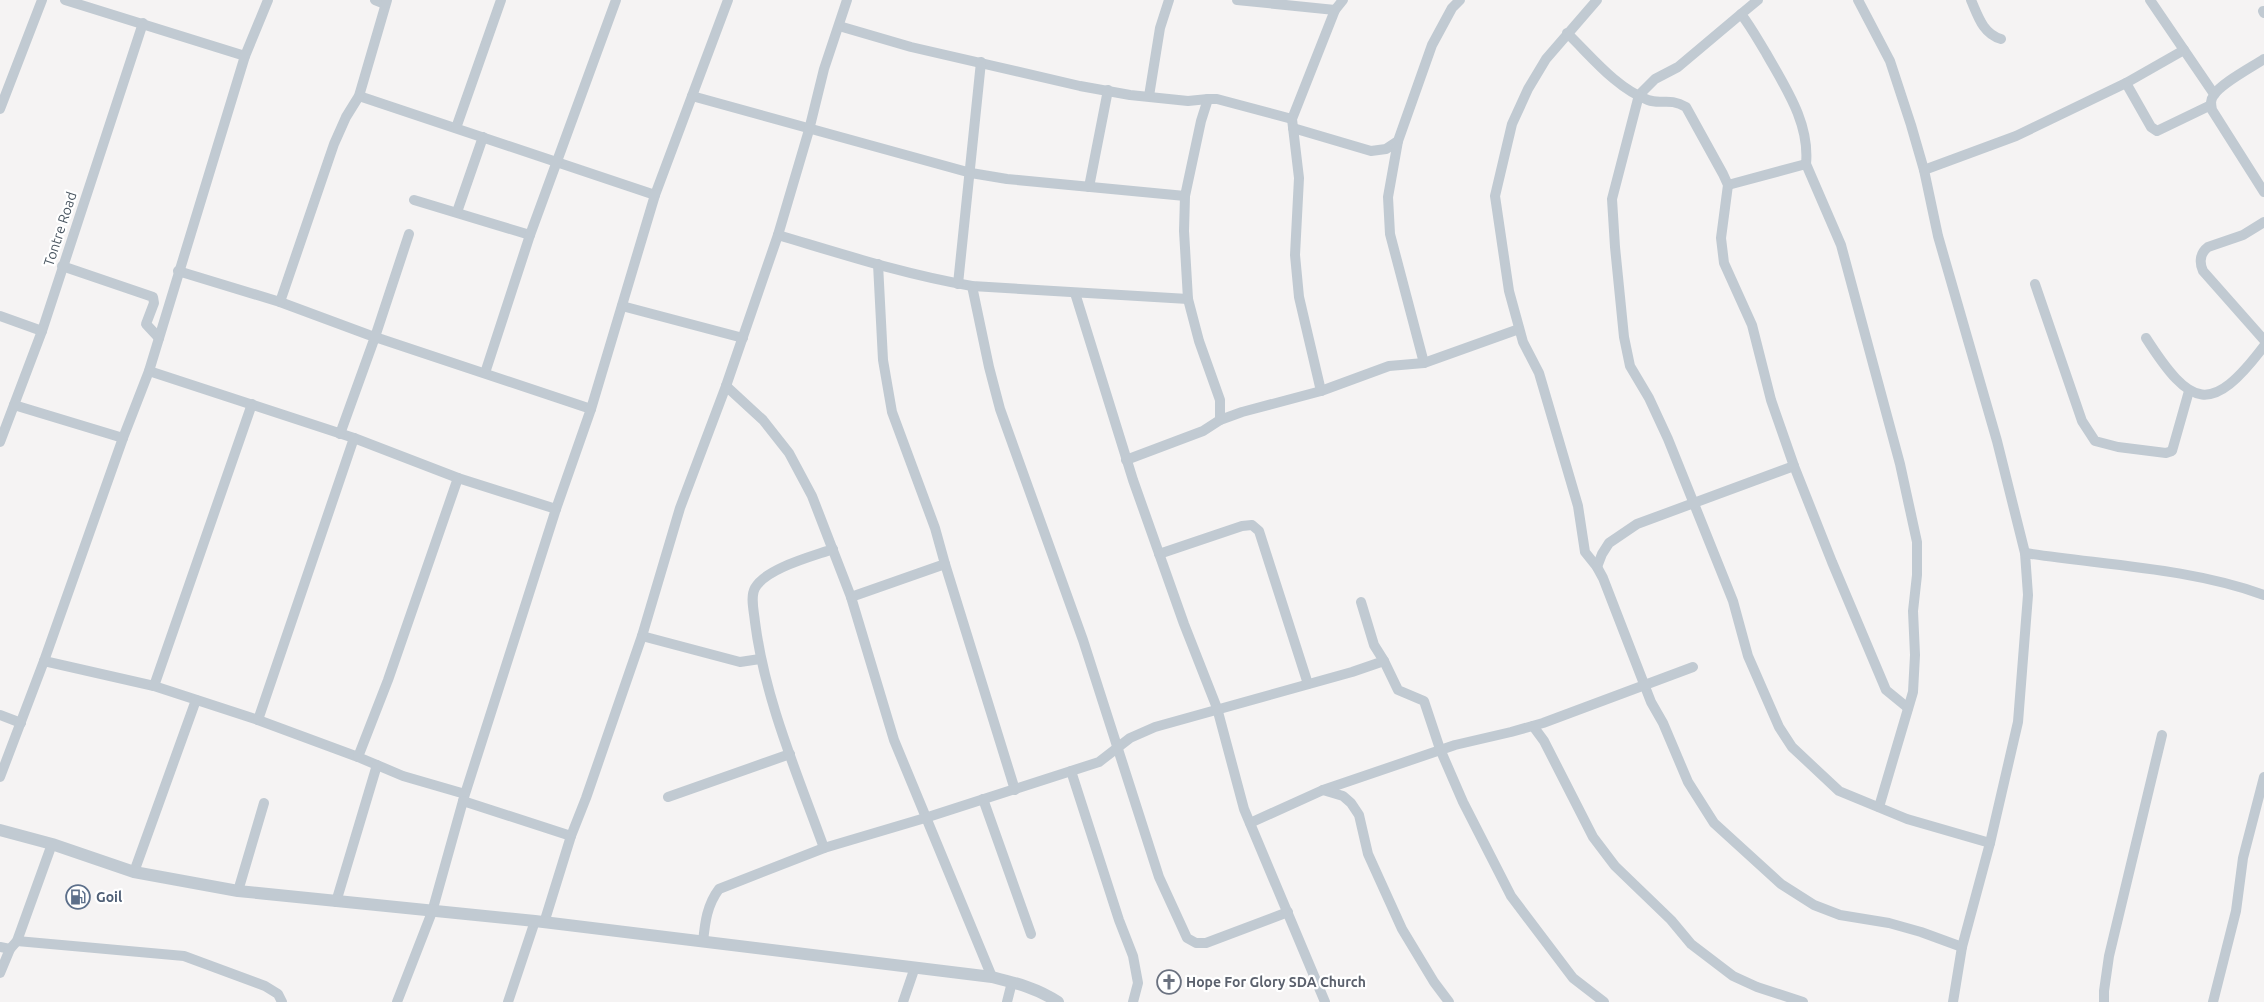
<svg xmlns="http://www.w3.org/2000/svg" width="2264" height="1002" viewBox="0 0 2264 1002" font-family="Ubuntu,sans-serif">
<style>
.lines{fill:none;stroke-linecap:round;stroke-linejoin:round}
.minor{stroke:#c1cad2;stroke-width:10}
.tertiary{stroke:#c1cad2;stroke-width:12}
.labels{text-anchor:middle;stroke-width:4.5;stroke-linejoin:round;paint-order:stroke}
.street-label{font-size:14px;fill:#4a5661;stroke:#fff}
.service-label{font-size:14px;font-weight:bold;fill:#4e5e75;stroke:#fff;text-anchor:start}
.worship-label{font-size:14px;font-weight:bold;fill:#5b616d;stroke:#fff;text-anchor:start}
</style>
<rect width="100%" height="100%" fill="#f5f3f3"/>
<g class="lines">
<g class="minor">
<polyline points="65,0 245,56"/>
<polyline points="375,0 385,4"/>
<polyline points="728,0 692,96 971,173 1007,179 1185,196"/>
<polyline points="1237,0 1335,10"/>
<polyline points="1597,0 1546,59 1528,89 1512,124 1495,196 1509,291 1523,342 1539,373 1578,506 1585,552 1597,567 1603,578 1651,702 1663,723 1688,782 1714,823 1781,884 1814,905 1840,915 1889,923 1921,932 1962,947"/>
<path d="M1758,0l-17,14c10,13 17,26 25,39 19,34 44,70 40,111"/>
<polyline points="1858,0 1890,61 1911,125 1924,170 1938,236 1997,441 2025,553 2028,595 2018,722 1990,843 1962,947 1953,1002"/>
<path d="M1971,0c7,16 12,34 30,39"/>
<polyline points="2150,0 2214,94"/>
<polyline points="2263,11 2264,13"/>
<polyline points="1741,14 1678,67 1655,79 1639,95 1612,199 1615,247 1624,337 1630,366 1649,398 1668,439 1733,601 1748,656 1779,727 1792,747 1839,791 1907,819 1990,843"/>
<polyline points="839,26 911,47 1080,86 1130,95 1188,101 1208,99"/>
<path d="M1567,33c24,23 49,55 81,67 13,5 21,-3 38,7l37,67 5,11 -7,53 3,25 28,62 19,75 23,66 38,96 54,128 22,18"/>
<path d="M2264,59c-12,8 -44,25 -50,36 -4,5 -3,9 -2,15l52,82"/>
<polyline points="2126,83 2184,50"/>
<polyline points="359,96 655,195 692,96"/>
<polyline points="1149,96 1160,28 1169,0"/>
<polyline points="0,109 42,0"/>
<polyline points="456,128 501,0"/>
<polyline points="1293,128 1371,151 1386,149 1398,141 1432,45 1452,8 1460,0"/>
<polyline points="1398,141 1388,197 1390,234 1424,363"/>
<polyline points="1924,170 2016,136 2126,83 2151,127 2157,131 2211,105"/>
<polyline points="1728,185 1806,164 1841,245 1900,464 1917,542 1917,575 1913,611 1915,655 1913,692 1879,807"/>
<polyline points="1089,187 1108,90"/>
<polyline points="414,200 530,235"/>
<polyline points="457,212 483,137"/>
<path d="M2264,222l-21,13 -35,12c-8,6 -9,15 -5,24l61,69"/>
<path d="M778,235c64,19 128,40 194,51l216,13"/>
<polyline points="62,266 153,297 154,303 146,324 159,338"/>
<polyline points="178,271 280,302 369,335 591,409 556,509"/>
<polyline points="958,284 981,62"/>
<polyline points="2035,284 2082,421 2095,441 2118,447 2166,453 2172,451 2189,391"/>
<polyline points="972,286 989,367 1000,409 1083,640 1159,877 1187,938 1196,943 1206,943 1288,912"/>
<polyline points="1075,293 1133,480 1184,624 1217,708 1244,809 1325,1002"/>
<polyline points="280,302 334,144 346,117 359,96 387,0"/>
<polyline points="622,306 743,338"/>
<polyline points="0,316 42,331"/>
<path d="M2146,338c45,70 65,78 118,8"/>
<polyline points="149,371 354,438 458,478"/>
<polyline points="485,373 530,235 616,0"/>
<polyline points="726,386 763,420 789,453 812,496 851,597 894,740 992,977"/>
<polyline points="1321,391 1299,297 1295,255 1299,178 1292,119 1335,10 1343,0"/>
<polyline points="14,405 123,438"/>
<polyline points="591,409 655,195"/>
<polyline points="1220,420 1242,412 1321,391 1389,366 1424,363 1519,329"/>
<polyline points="340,434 375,337 409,234"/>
<polyline points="0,442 42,331 143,23"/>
<polyline points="1126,460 1203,431 1220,420 1220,400 1199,341 1188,299 1184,231 1185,196 1201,121 1208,99 1217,99 1292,119"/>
<path d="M2025,553c78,12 165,15 239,42"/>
<polyline points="1159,554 1242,526 1252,525 1259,531 1308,684"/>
<polyline points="945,564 1015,790"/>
<polyline points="1597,567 1602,554 1609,543 1637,524 1794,466"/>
<polyline points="851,597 945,564 935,528 892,412 883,360 878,264"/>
<polyline points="642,636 740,662 760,659"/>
<polyline points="44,661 154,686 258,720 358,757"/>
<polyline points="1384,661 1398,690 1424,701 1440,749 1463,802 1511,896 1573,978 1604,1002"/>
<polyline points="154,686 252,404"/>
<polyline points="0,715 21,723"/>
<polyline points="258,720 354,438"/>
<polyline points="1533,726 1544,741 1593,837 1615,866 1671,920 1691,944 1733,976 1757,987 1803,1002"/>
<polyline points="1071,771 1119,920 1133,956 1138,983 1133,1002"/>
<polyline points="0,777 44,661 123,438 149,371 245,56 268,0"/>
<polyline points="1323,790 1343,796 1351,803 1359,815 1368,854 1402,929 1434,982 1449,1002"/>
<polyline points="668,797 790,754"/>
<polyline points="983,799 1031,934"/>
<polyline points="463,801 465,794 556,509 458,478 388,680 358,757 403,776 465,794"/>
<polyline points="1250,823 1323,790 1455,745 1511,732 1543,723 1693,667"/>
<path d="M824,848c-27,-75 -59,-148 -69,-226 -1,-11 -5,-25 0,-34 11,-20 59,-32 78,-39"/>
<polyline points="134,872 196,700"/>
<polyline points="238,891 264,803"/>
<polyline points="336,902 377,765"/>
<polyline points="544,923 571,836 586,798 642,636 680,508 726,386 778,235 809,130 824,69 847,0"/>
<polyline points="17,941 184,956 265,986 278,994 282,1002"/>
<path d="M703,942c2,-20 4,-37 16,-53l105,-41 101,-30 174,-56 31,-24 25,-11 197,-55 32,-11 -10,-16 -13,-43"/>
<polyline points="0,947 10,949"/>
<polyline points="0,973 10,949 17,941 52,844"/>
<polyline points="397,1002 432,912 463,801 571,836"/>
<polyline points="508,1002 535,921"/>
<polyline points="903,1002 915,967"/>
<polyline points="1007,1002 1012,982"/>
<polyline points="2104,1002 2104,991 2109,956 2162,735"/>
<polyline points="2213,1002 2236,911 2243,858 2264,777"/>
</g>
<path class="tertiary" d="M0,830l52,14 82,28 104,19 297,30 457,56c24,6 45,11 66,25"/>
</g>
<defs>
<g id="fuel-ring" transform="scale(1.25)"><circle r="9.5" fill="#fff" stroke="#5c6f8a" stroke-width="1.5"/><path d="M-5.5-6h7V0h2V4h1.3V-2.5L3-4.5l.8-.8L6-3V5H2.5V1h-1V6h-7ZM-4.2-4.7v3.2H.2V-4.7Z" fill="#5c6f8a"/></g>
<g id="church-ring" transform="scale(1.25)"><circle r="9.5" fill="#fff" stroke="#6b7280" stroke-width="1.5"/><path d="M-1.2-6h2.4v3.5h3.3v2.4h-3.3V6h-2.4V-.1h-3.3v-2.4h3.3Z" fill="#6b7280"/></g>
</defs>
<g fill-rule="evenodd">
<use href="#fuel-ring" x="78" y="897"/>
<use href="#church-ring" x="1169" y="982"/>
</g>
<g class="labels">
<g class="street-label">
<text transform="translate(60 229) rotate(-72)" y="5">Tontre Road</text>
</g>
<g class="service-label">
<text x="96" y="902">Goil</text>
</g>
<g class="worship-label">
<text x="1186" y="987">Hope For Glory SDA Church</text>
</g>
</g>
</svg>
